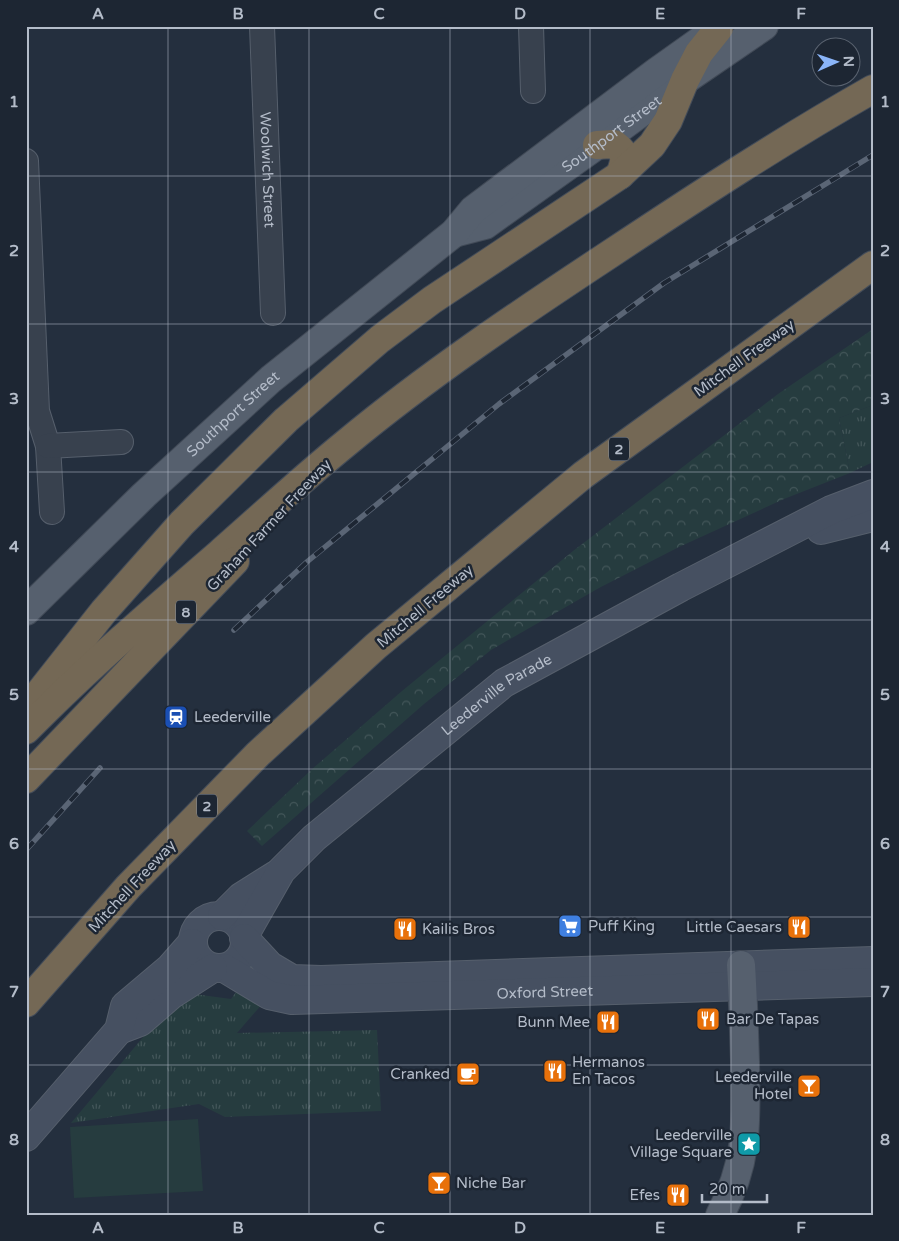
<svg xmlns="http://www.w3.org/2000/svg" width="899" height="1241" viewBox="0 0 899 1241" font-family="'Varela Round',sans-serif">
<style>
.grass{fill:url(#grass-tufts)}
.forest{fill:url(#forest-crowns)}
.pitch{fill:#263c3f}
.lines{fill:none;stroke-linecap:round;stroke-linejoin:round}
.street-casing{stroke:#565f6c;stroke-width:26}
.secondary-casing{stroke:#565f6c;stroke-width:30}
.primary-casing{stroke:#414a57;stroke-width:30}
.highway-casing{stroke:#434c59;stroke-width:30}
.street{stroke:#38414e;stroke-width:24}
.secondary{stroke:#465061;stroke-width:28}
.primary{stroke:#56606e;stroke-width:28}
.highway{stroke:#746855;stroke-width:28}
.rail-casing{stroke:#5a6575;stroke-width:5.5}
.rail{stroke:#1d2633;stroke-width:4;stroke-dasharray:11;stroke-linecap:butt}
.grid{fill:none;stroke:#b4bcc9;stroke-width:1;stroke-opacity:0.55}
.labels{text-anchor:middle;stroke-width:5;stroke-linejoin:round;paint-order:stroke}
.shield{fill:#1d2633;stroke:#878f9c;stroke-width:1}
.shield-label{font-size:14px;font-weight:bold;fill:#b4bcc9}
.street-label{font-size:15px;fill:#b4bcc9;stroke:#1d2633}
.poi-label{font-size:15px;fill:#b4bcc9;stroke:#1d2633;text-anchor:start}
.neatline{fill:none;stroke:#b4bcc9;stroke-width:2}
.grid-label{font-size:16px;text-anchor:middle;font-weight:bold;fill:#b4bcc9}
</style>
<defs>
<pattern id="grass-tufts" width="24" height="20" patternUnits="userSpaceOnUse" patternTransform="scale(1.25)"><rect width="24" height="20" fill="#263c3f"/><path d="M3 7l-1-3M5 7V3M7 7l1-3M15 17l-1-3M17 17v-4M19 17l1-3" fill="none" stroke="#435659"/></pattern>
<pattern id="forest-crowns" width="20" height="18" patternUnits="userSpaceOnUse" patternTransform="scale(1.25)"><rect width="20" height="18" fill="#263c3f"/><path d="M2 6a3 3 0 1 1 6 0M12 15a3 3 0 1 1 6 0" fill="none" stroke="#435659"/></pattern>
</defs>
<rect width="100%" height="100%" fill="#242f3e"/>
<g class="grass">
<polygon points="873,405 873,462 850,473 839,418"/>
<polygon points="239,988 263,1003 237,1033 377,1030 381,1111 225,1117 199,1104 71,1123 149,1030 194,994 231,999"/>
</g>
<polygon class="forest" points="873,329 873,405 839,418 850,473 784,499 679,547 599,588 491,650 424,704 262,846 247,831 311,770 402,691 573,551 778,394"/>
<polygon class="pitch" points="198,1119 203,1191 74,1198 70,1127"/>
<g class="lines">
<g class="street-casing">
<g id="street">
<path id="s1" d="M262,26l11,287"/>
<polyline points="531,26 533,91"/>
<polyline points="26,161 37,411 48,446 52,512"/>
<polyline points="48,446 121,442"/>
</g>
</g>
<g class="secondary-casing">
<g id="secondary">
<polyline points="821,530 873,517"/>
<circle cx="219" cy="942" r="26"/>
<polyline points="222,916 241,897 276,875"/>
<path id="s2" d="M244,936l37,-65 33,-33 190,-155 177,-96 150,-77 42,-16"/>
<polyline points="244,938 270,966 292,979 321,980 873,961"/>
<path id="s3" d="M224,968l45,27 23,5 581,-18"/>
<polyline points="119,1030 140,1022 171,995 213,968"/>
<polyline points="26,1137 119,1030 125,1006 170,968 192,943"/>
</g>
</g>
<g class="primary-casing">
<g id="primary">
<path id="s4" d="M454,233l31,-8 112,-80 88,-65 79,-54"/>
<path id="s5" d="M26,611l118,-116 127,-116 183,-146 19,-23 182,-137 59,-42"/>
<path d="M720,1215c29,-54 26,-95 25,-153 -1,-33 -2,-65 -4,-97"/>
</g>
</g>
<g class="highway-casing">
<g id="highway">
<path d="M597,145l17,-1c14,10 11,16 6,31"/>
<polyline points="29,706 104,611 182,523 286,420 380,339 432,300 620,175 652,145 668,121 685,80 699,53 719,28"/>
<path d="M26,730c62,-63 128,-120 194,-177 41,-36 82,-74 125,-109 83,-69 174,-130 265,-190 86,-57 173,-114 263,-165"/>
<polyline points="26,779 235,561"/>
<polyline points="26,1003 128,887 258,754 376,646 583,475 873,265"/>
</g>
</g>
<use href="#street" class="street"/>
<use href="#secondary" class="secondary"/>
<use href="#primary" class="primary"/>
<use href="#highway" class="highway"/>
<g class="rail-casing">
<g id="rail">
<polyline points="234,630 308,561 499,404 664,283 873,155"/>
<polyline points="26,850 100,768"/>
</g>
</g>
<use href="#rail" class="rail"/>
</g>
<path class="grid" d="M168,26v1189M309,26v1189M450,26v1189M590,26v1189M731,26v1189M26,176h847M26,324h847M26,472h847M26,620h847M26,769h847M26,917h847M26,1065h847"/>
<defs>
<g id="station-square" transform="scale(1.25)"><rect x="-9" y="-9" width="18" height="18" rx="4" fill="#1a4fb4" stroke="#1d2633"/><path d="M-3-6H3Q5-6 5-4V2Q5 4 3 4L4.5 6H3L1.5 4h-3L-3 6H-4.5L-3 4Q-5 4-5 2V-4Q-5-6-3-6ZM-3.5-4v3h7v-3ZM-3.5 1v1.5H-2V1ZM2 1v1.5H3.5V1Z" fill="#fff"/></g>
<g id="supermarket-square" transform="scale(1.25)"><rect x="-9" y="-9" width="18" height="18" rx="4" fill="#3f7fe0" stroke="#1d2633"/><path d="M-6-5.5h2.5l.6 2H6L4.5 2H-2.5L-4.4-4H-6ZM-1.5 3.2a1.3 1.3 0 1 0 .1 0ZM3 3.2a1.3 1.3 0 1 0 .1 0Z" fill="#fff"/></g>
<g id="restaurant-square" transform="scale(1.25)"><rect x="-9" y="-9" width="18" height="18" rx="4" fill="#e8710a" stroke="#1d2633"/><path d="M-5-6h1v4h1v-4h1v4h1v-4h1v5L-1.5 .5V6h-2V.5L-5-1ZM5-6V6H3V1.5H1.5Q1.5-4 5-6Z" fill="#fff"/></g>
<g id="cafe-square" transform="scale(1.25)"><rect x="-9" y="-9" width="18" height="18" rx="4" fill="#e8710a" stroke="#1d2633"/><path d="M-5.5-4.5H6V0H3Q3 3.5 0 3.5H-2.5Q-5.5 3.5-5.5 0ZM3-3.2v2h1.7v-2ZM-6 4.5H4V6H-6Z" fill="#fff"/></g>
<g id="bar-square" transform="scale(1.25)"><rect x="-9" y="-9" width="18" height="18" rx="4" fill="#e8710a" stroke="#1d2633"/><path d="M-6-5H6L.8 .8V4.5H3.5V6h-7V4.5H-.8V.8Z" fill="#fff"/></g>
<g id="sight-square" transform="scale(1.25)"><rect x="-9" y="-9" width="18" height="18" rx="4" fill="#0f9aa8" stroke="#1d2633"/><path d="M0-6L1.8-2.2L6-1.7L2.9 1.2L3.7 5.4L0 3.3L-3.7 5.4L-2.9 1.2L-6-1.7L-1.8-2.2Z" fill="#fff"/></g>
</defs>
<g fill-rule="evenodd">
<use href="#station-square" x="176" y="717"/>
<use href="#supermarket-square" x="570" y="926"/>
<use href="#restaurant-square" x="799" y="927"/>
<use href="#restaurant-square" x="405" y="929"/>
<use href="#restaurant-square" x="708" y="1019"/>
<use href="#restaurant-square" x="608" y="1022"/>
<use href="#restaurant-square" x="555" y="1071"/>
<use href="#cafe-square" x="468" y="1074"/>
<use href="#bar-square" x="809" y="1086"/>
<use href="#sight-square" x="749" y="1144"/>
<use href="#bar-square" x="439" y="1183"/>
<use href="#restaurant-square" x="678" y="1195"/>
</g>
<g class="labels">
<g class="shield">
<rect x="609" y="437.5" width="20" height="23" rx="4"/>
<rect x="176" y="600.5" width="20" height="23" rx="4"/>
<rect x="197" y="794.5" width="20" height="23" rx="4"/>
</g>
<g class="shield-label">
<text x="619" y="454">2</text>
<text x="186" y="617">8</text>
<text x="207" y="811">2</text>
</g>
<g class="street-label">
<text dy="5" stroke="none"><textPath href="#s4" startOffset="188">Southport Street</textPath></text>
<text dy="5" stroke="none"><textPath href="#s1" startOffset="144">Woolwich Street</textPath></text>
<text transform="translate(744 358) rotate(-36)" y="5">Mitchell Freeway</text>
<text dy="5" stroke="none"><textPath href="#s5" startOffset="286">Southport Street</textPath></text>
<text transform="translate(269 525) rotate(-47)" y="5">Graham Farmer Freeway</text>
<text transform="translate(425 606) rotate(-40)" y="5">Mitchell Freeway</text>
<text dy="5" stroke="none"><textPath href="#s2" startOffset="354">Leederville Parade</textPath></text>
<text transform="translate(132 886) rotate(-47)" y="5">Mitchell Freeway</text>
<text dy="5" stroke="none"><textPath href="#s3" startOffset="329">Oxford Street</textPath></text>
</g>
<g class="poi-label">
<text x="194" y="722">Leederville</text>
<text x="588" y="931">Puff King</text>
<text x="782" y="932" text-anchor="end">Little Caesars</text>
<text x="422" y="934">Kailis Bros</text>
<text x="726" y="1024">Bar De Tapas</text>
<text x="590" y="1027" text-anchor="end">Bunn Mee</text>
<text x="572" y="1067">Hermanos<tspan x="572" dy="17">En Tacos</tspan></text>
<text x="450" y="1079" text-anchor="end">Cranked</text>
<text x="792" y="1082" text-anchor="end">Leederville<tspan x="792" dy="17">Hotel</tspan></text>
<text x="732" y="1140" text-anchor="end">Leederville<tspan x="732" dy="17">Village Square</tspan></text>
<text x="456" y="1188">Niche Bar</text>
<text x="660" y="1200" text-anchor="end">Efes</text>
</g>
</g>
<rect width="899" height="1241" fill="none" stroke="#1d2633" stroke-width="55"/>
<g transform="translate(836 62) rotate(88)"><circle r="24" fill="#1d2633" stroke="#59626f"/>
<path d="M0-4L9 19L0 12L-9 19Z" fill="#8ab4f8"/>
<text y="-8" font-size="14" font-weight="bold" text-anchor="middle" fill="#b4bcc9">N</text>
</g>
<path d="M702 1194v8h65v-8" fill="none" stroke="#b4bcc9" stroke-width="2.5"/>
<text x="709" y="1194" font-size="15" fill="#b4bcc9" stroke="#1d2633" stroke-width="4" paint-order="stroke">20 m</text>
<rect x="28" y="28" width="844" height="1186" class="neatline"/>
<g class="grid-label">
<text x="98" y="19">A</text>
<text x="238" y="19">B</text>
<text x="379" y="19">C</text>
<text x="520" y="19">D</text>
<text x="660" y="19">E</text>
<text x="801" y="19">F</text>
<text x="14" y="107">1</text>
<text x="885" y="107">1</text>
<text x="14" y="256">2</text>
<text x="885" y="256">2</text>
<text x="14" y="404">3</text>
<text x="885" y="404">3</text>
<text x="14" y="552">4</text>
<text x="885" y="552">4</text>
<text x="14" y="700">5</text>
<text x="885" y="700">5</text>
<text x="14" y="849">6</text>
<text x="885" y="849">6</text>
<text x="14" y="997">7</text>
<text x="885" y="997">7</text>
<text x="14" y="1145">8</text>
<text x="885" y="1145">8</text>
<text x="98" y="1233">A</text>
<text x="238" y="1233">B</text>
<text x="379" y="1233">C</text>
<text x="520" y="1233">D</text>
<text x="660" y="1233">E</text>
<text x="801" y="1233">F</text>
</g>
</svg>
